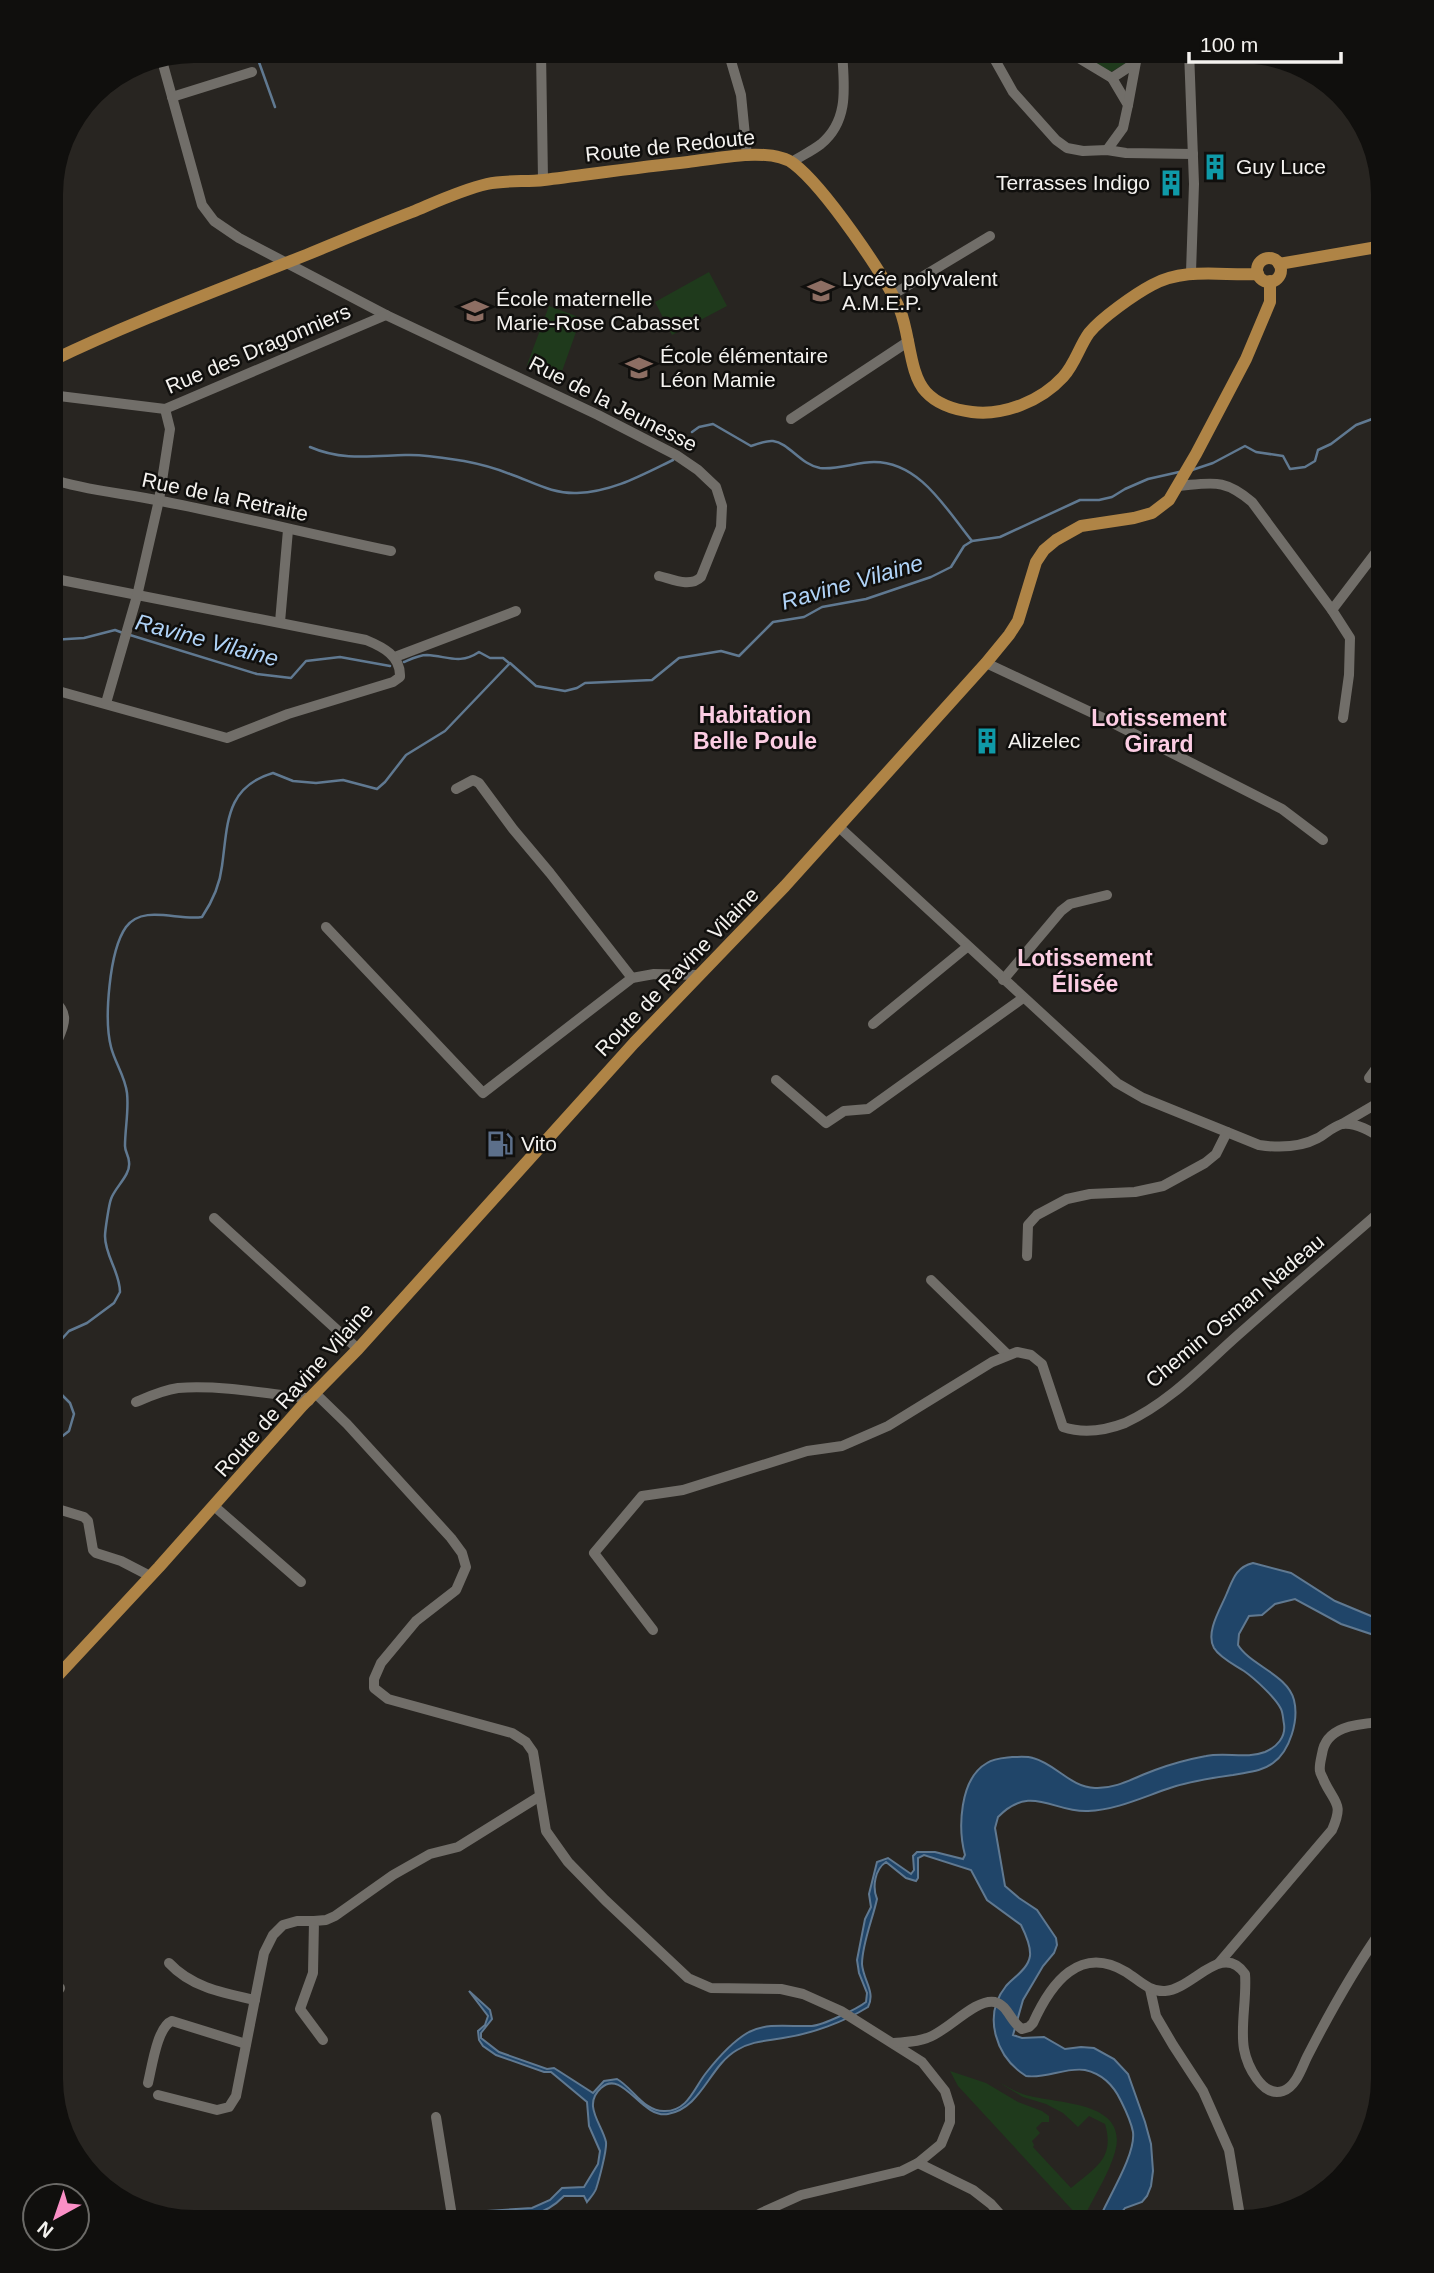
<svg xmlns="http://www.w3.org/2000/svg" width="1434" height="2273" viewBox="0 0 1434 2273" font-family="Helvetica,sans-serif">
<style>
.green{fill:#1f3a1c}
.water{fill:#204569;stroke:#607991;stroke-width:2}
.lines{fill:none;stroke-linecap:round;stroke-linejoin:round}
.stream{stroke:#607991;stroke-width:2.5}
.minor{stroke:#716e69;stroke-width:10}
.major{stroke:#af8446;stroke-width:12}
.labels{text-anchor:middle;stroke-width:5;stroke-linejoin:round;paint-order:stroke}
.street-label{font-size:21px;fill:#f4f2ef;stroke:#100f0d}
.poi-label{font-size:21px;fill:#f4f2ef;stroke:#100f0d;text-anchor:start}
.water-label{font-size:23px;font-style:italic;fill:#b0d3f7;stroke:#100f0d}
.neighbourhood-label{font-size:23px;font-weight:bold;fill:#fccde3;stroke:#100f0d}
</style>
<rect width="100%" height="100%" fill="#282521"/>
<g class="green">
<polygon points="1093,51 1130,51 1133,55 1131,60 1111,72 1091,61 1090,56"/>
<polygon points="709,272 727,306 672,335 655,302"/>
<polygon points="549,306 581,318 560,377 527,365"/>
<polygon points="1380,2031 1383,2033 1383,2080 1379,2094"/>
<path d="M950,2071l36,12 32,19 24,9 7,5v6h-7l-6,6 4,5 -8,8 2,4 -1,2 38,41c25,-21 44,-30 34,-64l-16,-8 -11,11 -15,-14 -17,-9 -23,-7 -23,-14c10,5 19,11 30,13 31,8 99,6 85,56 -6,21 -20,43 -30,63l-9,-1 -118,-128z"/>
</g>
<path class="water" d="M1253,1563l38,10 44,28 48,20v17l-42,-14 -46,-25 -20,5 -13,11 -13,1 -10,18 -1,11c12,20 50,30 56,55 5,20 -4,51 -21,63 -12,9 -26,9 -40,12 -21,3 -43,6 -63,13 -27,9 -54,22 -82,23 -34,2 -57,-28 -90,6l-3,11 10,58 14,12 18,12 19,28 1,7 -3,8 -11,13 -20,34 -10,35 9,3 22,-1 21,12 16,-2 13,1 20,11 14,15 17,48 6,22 2,27 -2,15 -4,10 -5,6 -17,6 -3,4 -1,10h-23c9,-23 38,-67 35,-90 -2,-11 -7,-21 -12,-31 -7,-15 -18,-27 -36,-31 -20,-3 -39,9 -59,6 -30,-19 -44,-60 -20,-90 8,-9 22,-17 24,-30 1,-9 -5,-23 -9,-31l-34,-25 -16,-30 -47,-15 -6,3v20l-2,3 -10,-3 -20,-16c-11,7 -14,25 -9,37 -4,19 -15,45 -15,65 1,16 14,28 6,43 -24,15 -57,27 -85,31 -17,3 -31,3 -46,12 -28,16 -35,58 -69,64 -27,5 -45,-46 -67,-26 -19,17 1,36 5,54 1,8 -7,38 -10,47 -2,5 -6,9 -9,13l-3,-6h-20c-21,22 -43,22 -72,21l2,5h-8l-2,-5 3,-6 45,-3 18,-8 12,-12 22,-1 14,-23 2,-13 -11,-25 -2,-24 -36,-30h-7l-48,-17 -13,-9 -4,-6 -1,-9 7,-6 3,-9 -19,-25 21,19 2,9 -11,14v5l18,14 48,17 7,-1 39,25 11,-12 13,-2c16,9 27,33 48,32 23,0 29,-23 41,-38 11,-14 27,-32 43,-41 20,-10 42,-5 63,-6 11,-1 45,-17 54,-24l1,-9 -8,-20 -2,-13 8,-41 6,-12 -2,-13 8,-32 11,-4 23,16 3,-4 -1,-14 4,-4h18l28,7 2,-4c-7,-26 -6,-76 22,-92 7,-5 16,-5 25,-6 7,0 15,-1 21,1 23,6 37,29 62,30 22,1 40,-11 60,-18 16,-6 35,-11 51,-14 19,-4 41,3 59,-4 12,-5 21,-15 19,-28 -1,-5 -1,-11 -3,-15 -6,-12 -27,-31 -37,-38 -9,-6 -24,-13 -30,-23 -9,-16 7,-40 13,-55 6,-14 9,-26 26,-30z"/>
<g class="lines">
<g class="stream">
<polyline points="255,51 275,107"/>
<path d="M692,432l7,-5 14,-3 38,22c7,-2 15,-6 22,-5 16,2 28,24 47,27 18,2 36,-6 54,-6 46,0 72,47 98,79"/>
<path d="M310,447c32,14 62,9 95,8 20,-1 40,3 59,6 16,3 31,7 46,13 23,8 42,20 67,19 35,-1 65,-18 96,-33"/>
<polyline points="1192,470 1213,463 1245,446 1256,452 1283,456 1290,469 1305,467 1315,461 1318,450 1331,444 1356,425 1383,415"/>
<polyline points="130,635 257,674 291,678 306,661 340,657 390,666"/>
<polyline points="51,640 84,638 115,630 123,633"/>
<path d="M404,662c7,-3 15,-7 23,-7 20,1 33,10 52,-3l11,6h13l6,5"/>
<path d="M51,1351l18,-20 18,-8 27,-20 6,-11c0,-20 -15,-36 -15,-56 0,-5 4,-32 6,-37 4,-12 20,-24 18,-37 0,-6 -4,-10 -4,-16 0,-18 4,-35 2,-53 -2,-17 -12,-30 -16,-46 -7,-27 -2,-96 15,-120 17,-23 52,-6 76,-10 10,-15 18,-33 20,-51 6,-42 3,-79 51,-93l20,8 23,2 27,-3 34,9 8,-7 21,-27 39,-24 65,-68 26,23 29,5 12,-3 8,-5 67,-3 27,-22 42,-7 18,5 34,-34 31,-5 18,-10 44,-8 65,-22 20,-10 13,-21 8,-5 28,-4 80,-37h19l13,-3 13,-8 23,-10 31,-7"/>
<polyline points="51,1445 69,1431 74,1414 70,1403 61,1394 51,1370"/>
</g>
<g class="minor">
<polyline points="541,51 543,180"/>
<polyline points="728,51 741,95 747,156"/>
<polyline points="990,51 1013,92 1056,140 1067,148 1083,151 1107,150 1126,153 1193,154"/>
<polyline points="1067,51 1112,78 1128,105 1123,128 1107,150"/>
<polyline points="1189,51 1194,184 1191,272"/>
<path d="M161,57l41,148 12,16 25,17 147,77 212,100 78,40 22,15 18,17 6,19 -1,21 -20,50c-11,11 -29,2 -42,-1"/>
<polyline points="1112,78 1135,63"/>
<polyline points="172,97 252,72"/>
<polyline points="1128,105 1138,51"/>
<path d="M792,162c9,-6 20,-11 29,-18 29,-24 23,-59 21,-93"/>
<polyline points="892,295 990,236"/>
<polyline points="51,395 165,409"/>
<polyline points="165,409 386,315"/>
<polyline points="791,419 909,341"/>
<path d="M51,479c36,12 73,14 110,22 77,15 153,34 230,50"/>
<path d="M1178,486c35,-3 46,-8 74,16l80,108 18,28 -1,37 -6,43"/>
<polyline points="1332,610 1383,543"/>
<polyline points="280,622 288,530"/>
<polyline points="395,657 516,611"/>
<polyline points="986,663 1101,717 1282,809 1323,840"/>
<path d="M51,689l176,49 61,-24 105,-32 7,-5c1,-21 -17,-30 -34,-37l-315,-62"/>
<polyline points="106,703 137,596 159,500 170,429 165,409"/>
<polyline points="456,789 473,780 479,783 513,829 550,873 632,978"/>
<path d="M839,827l278,256 26,15 116,47c20,3 40,3 59,-7 7,-4 16,-12 24,-14 14,-2 30,8 41,15"/>
<polyline points="326,927 483,1093 632,978 654,974 698,975"/>
<polyline points="1003,980 1061,911 1070,904 1107,895"/>
<path d="M51,997c18,17 15,23 6,45"/>
<polyline points="873,1024 967,947"/>
<polyline points="1369,1078 1383,1059"/>
<polyline points="776,1080 826,1123 844,1111 868,1109 1023,998"/>
<polyline points="1342,1124 1383,1100"/>
<polyline points="214,1218 358,1349"/>
<polyline points="1027,1256 1028,1225 1037,1215 1067,1199 1090,1194 1135,1192 1163,1186 1205,1163 1216,1154 1227,1132"/>
<polyline points="931,1280 1008,1355"/>
<polyline points="316,1394 347,1424 451,1538 462,1553 466,1567 456,1590 416,1621 381,1663 374,1679 374,1688 388,1699 512,1733 526,1742 533,1752 546,1831 568,1862 605,1900 688,1978 711,1988 781,1989 803,1994 841,2011 922,2062 945,2091 950,2107 950,2122 941,2144 918,2163 902,2171 801,2195 761,2213 745,2222"/>
<path d="M136,1402c14,-6 27,-12 42,-14 41,-3 86,5 127,10l4,3"/>
<polyline points="214,1506 301,1582"/>
<polyline points="61,1510 84,1517 88,1521 93,1550 96,1553 121,1561 150,1576"/>
<path d="M653,1630l-59,-77 48,-57 41,-6 124,-39 35,-5 46,-20 104,-64 25,-10 14,3 11,9 21,63c21,7 41,4 62,-4 44,-20 78,-57 113,-88 48,-43 97,-84 145,-126"/>
<path d="M169,1963c22,24 54,30 86,37"/>
<path d="M1219,1963l113,-133c12,-27 3,-26 -8,-49 -1,-4 -4,-7 -4,-10 -1,-5 1,-12 2,-17 4,-29 37,-30 61,-32"/>
<polyline points="1150,1989 1156,2016 1173,2045 1203,2091 1229,2150 1241,2222"/>
<polyline points="51,2002 60,1988"/>
<polyline points="323,2040 300,2009 313,1973 314,1921 326,1920 335,1916 393,1875 430,1854 458,1847 540,1796"/>
<path d="M894,2043c10,-1 23,-1 33,-5 20,-6 48,-40 68,-36 13,3 16,21 27,27l7,-2 4,-4c18,-40 47,-79 93,-51 13,8 23,20 39,19 28,-2 57,-50 80,-17 2,24 -5,53 -1,75 3,16 18,49 39,42 13,-4 19,-24 24,-34 23,-45 47,-88 76,-129"/>
<path d="M148,2083c4,-16 9,-56 24,-62l74,23"/>
<polyline points="158,2095 217,2110 229,2107 236,2096 264,1953 273,1935 283,1925 297,1921 314,1921"/>
<polyline points="436,2117 453,2222"/>
<polyline points="918,2163 973,2190 991,2204 1007,2222"/>
</g>
<g class="major">
<circle cx="1269" cy="270" r="12"/>
<polyline points="1279,264 1383,246"/>
<path d="M51,361c85,-41 173,-73 260,-108 34,-14 67,-28 101,-41 24,-10 49,-22 75,-28 18,-4 39,-2 57,-4 48,-6 96,-13 144,-18 28,-3 83,-16 106,2 30,23 91,111 106,146 10,24 9,64 26,82 11,12 30,18 46,20 32,4 69,-11 91,-35 12,-13 16,-30 26,-44 12,-15 46,-39 63,-48 33,-18 70,-9 106,-11"/>
<polyline points="51,1683 159,1567 302,1406 358,1349 634,1043 785,886 986,663 1009,635 1018,621 1036,562 1044,550 1056,540 1081,526 1134,518 1152,513 1169,500 1196,454 1246,359 1270,302 1270,281"/>
</g>
</g>
<defs>
<g id="building-bare" transform="scale(2.1)"><path d="M-4-6H4V6H1V3H-1V6H-4ZM-2.5-4.3h1.7v1.8h-1.7ZM.8-4.3h1.7v1.8H.8ZM-2.5-1h1.7V.8h-1.7ZM.8-1h1.7V.8H.8Z" fill="#0f9aa8" stroke="#100f0d" stroke-width="2.5" paint-order="stroke"/></g>
<g id="school-bare" transform="scale(2.1)"><path d="M0-5L7-2L0 1L-7-2ZM-4 1L0 2.5L4 1V4Q0 6-4 4Z" fill="#8d6e63" stroke="#100f0d" stroke-width="2.5" paint-order="stroke"/></g>
<g id="fuel-bare" transform="scale(2.1)"><path d="M-5.5-6h7V0h2V4h1.3V-2.5L3-4.5l.8-.8L6-3V5H2.5V1h-1V6h-7ZM-4.2-4.7v3.2H.2V-4.7Z" fill="#5c6f8a" stroke="#100f0d" stroke-width="2.5" paint-order="stroke"/></g>
</defs>
<g fill-rule="evenodd">
<use href="#building-bare" x="1215" y="167"/>
<use href="#building-bare" x="1171" y="183"/>
<use href="#school-bare" x="821" y="291"/>
<use href="#school-bare" x="475" y="311"/>
<use href="#school-bare" x="639" y="368"/>
<use href="#building-bare" x="987" y="741"/>
<use href="#fuel-bare" x="500" y="1144"/>
</g>
<g class="labels">
<g class="street-label">
<text transform="translate(670 146) rotate(-6)" y="7">Route de Redoute</text>
<text transform="translate(258 349) rotate(-23)" y="7">Rue des Dragonniers</text>
<text transform="translate(613 404) rotate(27)" y="7">Rue de la Jeunesse</text>
<text transform="translate(225 497) rotate(12)" y="7">Rue de la Retraite</text>
<text transform="translate(677 972) rotate(-46)" y="7">Route de Ravine Vilaine</text>
<text transform="translate(1235 1311) rotate(-40)" y="7">Chemin Osman Nadeau</text>
<text transform="translate(294 1390) rotate(-48)" y="7">Route de Ravine Vilaine</text>
</g>
<g class="poi-label">
<text x="1236" y="174">Guy Luce</text>
<text x="1150" y="190" text-anchor="end">Terrasses Indigo</text>
<text x="842" y="286">Lycée polyvalent<tspan x="842" dy="24">A.M.E.P.</tspan></text>
<text x="496" y="306">École maternelle<tspan x="496" dy="24">Marie-Rose Cabasset</tspan></text>
<text x="660" y="363">École élémentaire<tspan x="660" dy="24">Léon Mamie</tspan></text>
<text x="1008" y="748">Alizelec</text>
<text x="521" y="1151">Vito</text>
</g>
<g class="water-label">
<text transform="translate(852 582) rotate(-16)" y="8">Ravine Vilaine</text>
<text transform="translate(207 640) rotate(15)" y="8">Ravine Vilaine</text>
</g>
<g class="neighbourhood-label">
<text x="755" y="723">Habitation<tspan x="755" dy="26">Belle Poule</tspan></text>
<text x="1159" y="726">Lotissement<tspan x="1159" dy="26">Girard</tspan></text>
<text x="1085" y="966">Lotissement<tspan x="1085" dy="26">Élisée</tspan></text>
</g>
</g>
<path d="M0 0H1434V2273H0ZM194 63H1240A131 131 0 0 1 1371 194V2079A131 131 0 0 1 1240 2210H194A131 131 0 0 1 63 2079V194A131 131 0 0 1 194 63Z" fill="#100f0d" fill-rule="evenodd"/>
<g transform="translate(56 2217) rotate(220)"><circle r="33" fill="#100f0d" stroke="#6b6a67" stroke-width="2"/>
<path d="M0-5L12 26L0 18L-12 26Z" fill="#fa8fc6"/>
<text y="-10" font-size="19" font-weight="bold" text-anchor="middle" fill="#f4f2ef">N</text>
</g>
<path d="M1189 52v10h152v-10" fill="none" stroke="#f4f2ef" stroke-width="3.5"/>
<text x="1200" y="52" font-size="21" fill="#f4f2ef" stroke="#100f0d" stroke-width="5" paint-order="stroke">100 m</text>
</svg>
